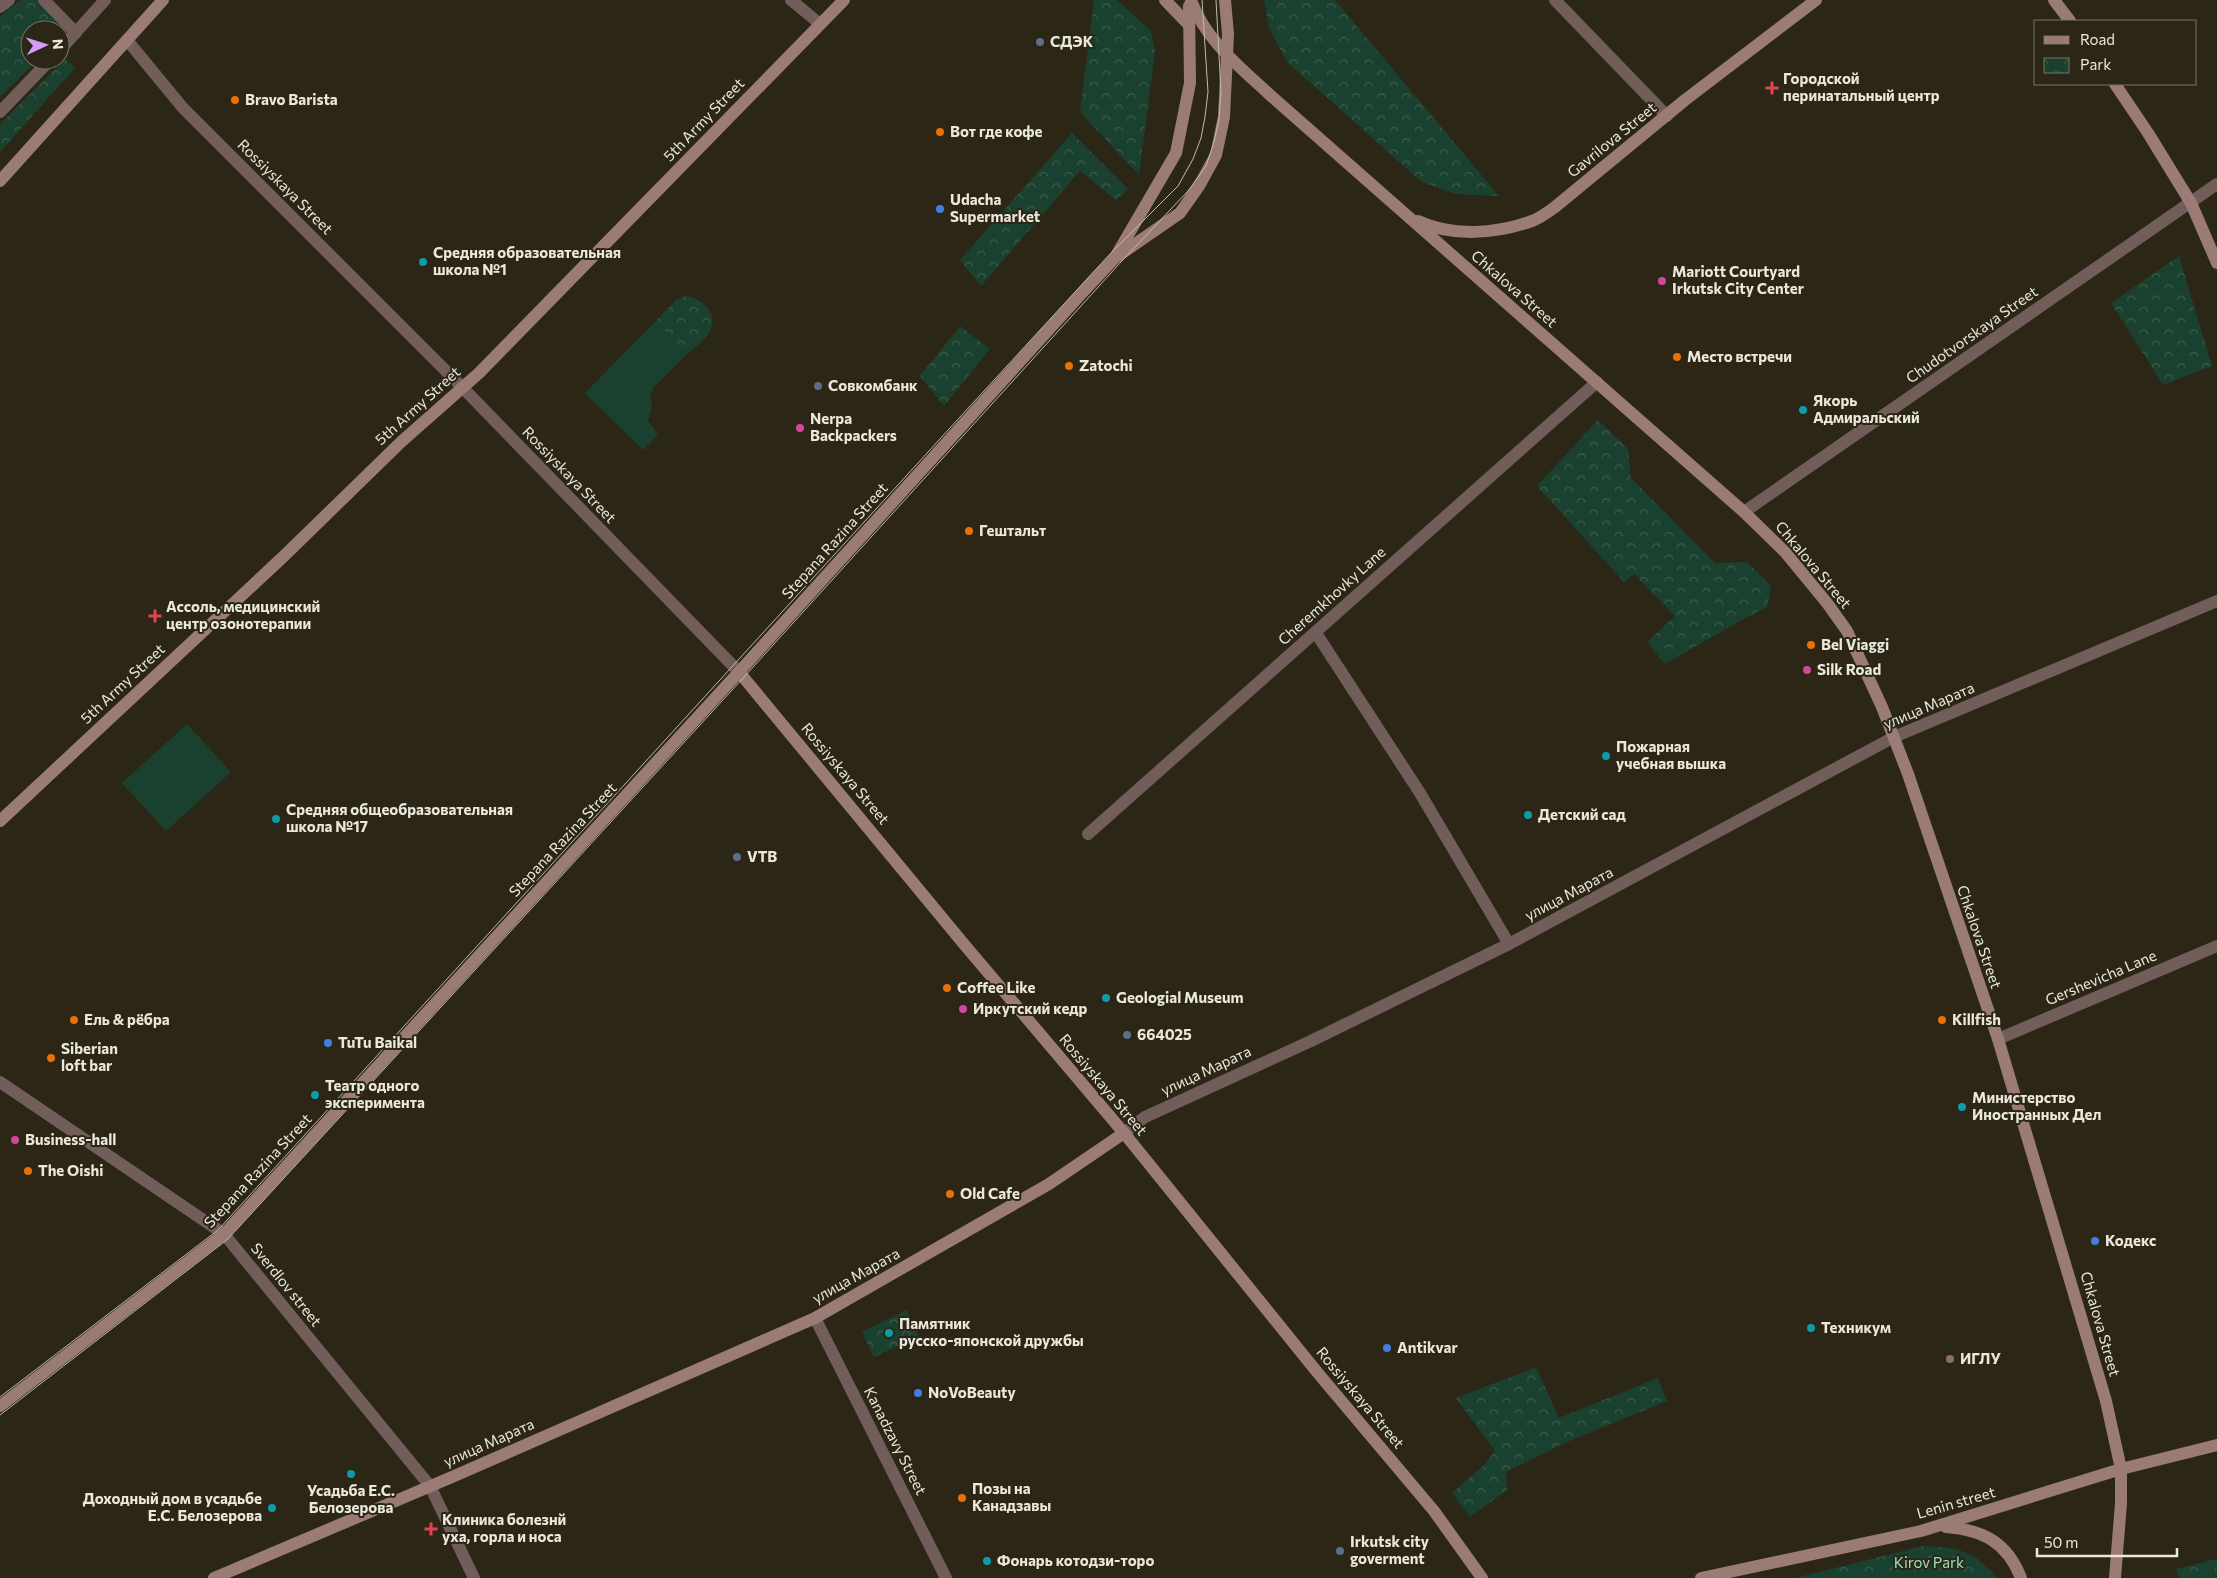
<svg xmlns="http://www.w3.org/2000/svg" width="2217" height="1578" viewBox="0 0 2217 1578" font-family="Commissioner,sans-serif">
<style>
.grass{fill:#1a412f}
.park{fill:url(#park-crowns)}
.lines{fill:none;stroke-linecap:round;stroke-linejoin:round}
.street{stroke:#715d5a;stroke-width:12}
.secondary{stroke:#9b7b76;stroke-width:12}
.tram{stroke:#bebbaf;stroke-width:1}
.service-dot{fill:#5c6f8a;stroke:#2c2616;stroke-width:2}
.health-dot{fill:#e0444e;stroke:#2c2616;stroke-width:2}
.food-dot{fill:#e8710a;stroke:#2c2616;stroke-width:2}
.shop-dot{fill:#3f7fe0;stroke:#2c2616;stroke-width:2}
.culture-dot{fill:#0f9aa8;stroke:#2c2616;stroke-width:2}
.hotel-dot{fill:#d1479c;stroke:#2c2616;stroke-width:2}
.education-dot{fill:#8d6e63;stroke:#2c2616;stroke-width:2}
.labels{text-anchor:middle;stroke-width:4;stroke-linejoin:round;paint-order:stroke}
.poi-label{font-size:15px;font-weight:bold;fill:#eae7dc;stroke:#2c2616;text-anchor:start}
.street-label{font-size:15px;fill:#eae7dc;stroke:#2c2616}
.park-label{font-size:15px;fill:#98e2bd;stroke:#2c2616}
</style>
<defs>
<pattern id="park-crowns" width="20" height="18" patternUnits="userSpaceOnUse" patternTransform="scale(1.25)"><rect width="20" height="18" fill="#1a412f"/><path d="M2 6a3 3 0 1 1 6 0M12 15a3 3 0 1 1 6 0" fill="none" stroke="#3b5c4d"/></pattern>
</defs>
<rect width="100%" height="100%" fill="#2c2616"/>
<g class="grass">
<polygon points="656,321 686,355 653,388 650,396 652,408 648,420 658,435 643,450 585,393"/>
<polygon points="187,724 231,772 166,831 122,783"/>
</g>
<g class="park">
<polygon points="21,0 37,0 65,31 60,37 60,30 30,30 30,60 38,60 0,97 0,16"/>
<polygon points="1094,0 1117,0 1151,31 1155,52 1139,175 1080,112"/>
<polygon points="1264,0 1335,0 1499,196 1455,194 1422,182 1287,62 1269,28"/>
<polygon points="65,59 75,68 0,152 0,124"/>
<polygon points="1072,133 1128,189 1116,200 1080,171 981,286 960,260"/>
<polygon points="2179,256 2212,366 2163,385 2111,303"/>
<path d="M686,296c19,3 35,21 21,40 -6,7 -14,13 -21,19l-30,-34 20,-21z"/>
<polygon points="960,326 990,349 944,406 920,376"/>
<polygon points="1598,420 1628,449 1631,478 1715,563 1747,562 1771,586 1767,607 1738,622 1665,664 1647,642 1675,616 1634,574 1624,582 1537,486"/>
<polygon points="907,1310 919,1336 874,1357 862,1332"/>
<polygon points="1536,1367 1559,1418 1658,1378 1667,1401 1567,1442 1506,1472 1507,1490 1470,1517 1452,1493 1484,1465 1495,1451 1456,1398"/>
<path d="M1923,1546c38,2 48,4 75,32h-203z"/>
<polygon points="2217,1559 2217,1578 2179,1578 2176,1569"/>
</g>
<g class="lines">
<g class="street">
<polyline points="44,0 76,33"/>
<polyline points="791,0 820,24"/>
<polyline points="1555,0 1667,116"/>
<polyline points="0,7 9,0"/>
<polyline points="127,40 183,108 463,388 739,672"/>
<polyline points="60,50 105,0"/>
<polyline points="0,112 50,60"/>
<polyline points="1744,512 2217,184"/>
<polyline points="1316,633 1420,793 1509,944"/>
<polyline points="1088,834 1597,382"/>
<polyline points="1998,1039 2217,946"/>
<polyline points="0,1082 224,1234 430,1486 474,1578"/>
<polyline points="1124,1133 1145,1117 1311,1041 1509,944 1894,737 2217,601"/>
<polyline points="815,1318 946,1578"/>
</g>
<g class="secondary">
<polyline points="1165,0 1189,25"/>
<path d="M1191,0c14,40 49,67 79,95l474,417 41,40 42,51 20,28 35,76 26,67 90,265 108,362 15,68v34l-6,75"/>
<polyline points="2054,0 2070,21"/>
<polyline points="2115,84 2148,133 2191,203 2217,263"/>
<polyline points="0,181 163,0"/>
<path d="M1418,221c34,16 78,13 114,0 8,-3 16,-9 23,-14l130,-107 131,-100"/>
<polyline points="1117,254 1176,153 1190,83 1189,6"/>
<polyline points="739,672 963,943 1124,1133 1317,1372 1434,1511 1482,1578"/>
<polyline points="0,821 284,556 401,442 479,373 844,0"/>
<polyline points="0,1406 224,1234 739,672 1082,293 1115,258 1180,213 1199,186 1216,155 1224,117 1228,34 1225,0"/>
<path d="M1946,1527c37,3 61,15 75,51"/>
<polyline points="214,1578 452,1477 815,1318 1049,1184 1124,1133"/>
<polyline points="1701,1578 1921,1531 2121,1469 2217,1445"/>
</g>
<g class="tram">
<polyline points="0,1397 218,1230 949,429 1110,254 1178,186 1193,159 1201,138 1205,117 1208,92 1202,0"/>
<polyline points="0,1415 228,1239 744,677 1120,263 1188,191 1206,166 1214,142 1219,119 1221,92 1216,0"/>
</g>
</g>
<g class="service-dot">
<circle cx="1040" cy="42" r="5"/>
<circle cx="818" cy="386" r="5"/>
<circle cx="737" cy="857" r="5"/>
<circle cx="1127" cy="1035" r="5"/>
<circle cx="1340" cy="1551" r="5"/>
</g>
<g class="health-dot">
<path d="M1769.5 80.5h5v5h5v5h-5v5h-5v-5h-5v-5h5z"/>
<path d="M152.5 608.5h5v5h5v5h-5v5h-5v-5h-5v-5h5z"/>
<path d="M428.5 1521.5h5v5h5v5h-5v5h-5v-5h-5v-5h5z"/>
</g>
<g class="food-dot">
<circle cx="235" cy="100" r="5"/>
<circle cx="940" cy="132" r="5"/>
<circle cx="1677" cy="357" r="5"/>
<circle cx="1069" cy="366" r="5"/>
<circle cx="969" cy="531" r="5"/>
<circle cx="1811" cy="645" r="5"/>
<circle cx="947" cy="988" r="5"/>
<circle cx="74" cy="1020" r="5"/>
<circle cx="1942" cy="1020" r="5"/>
<circle cx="51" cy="1058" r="5"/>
<circle cx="28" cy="1171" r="5"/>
<circle cx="950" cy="1194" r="5"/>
<circle cx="962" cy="1498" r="5"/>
</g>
<g class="shop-dot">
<circle cx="940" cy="209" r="5"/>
<circle cx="328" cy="1043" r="5"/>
<circle cx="2095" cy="1241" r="5"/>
<circle cx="1387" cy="1348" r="5"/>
<circle cx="918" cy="1393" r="5"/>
</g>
<g class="culture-dot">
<circle cx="423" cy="262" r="5"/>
<circle cx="1803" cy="410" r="5"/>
<circle cx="1606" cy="756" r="5"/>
<circle cx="1528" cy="815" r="5"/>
<circle cx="276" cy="819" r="5"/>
<circle cx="1106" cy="998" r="5"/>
<circle cx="315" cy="1095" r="5"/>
<circle cx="1962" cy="1107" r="5"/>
<circle cx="1811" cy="1328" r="5"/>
<circle cx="889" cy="1333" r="5"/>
<circle cx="351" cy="1474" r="5"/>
<circle cx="272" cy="1508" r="5"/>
<circle cx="987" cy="1561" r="5"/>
</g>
<g class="hotel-dot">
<circle cx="1662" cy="281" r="5"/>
<circle cx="800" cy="428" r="5"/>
<circle cx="1807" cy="670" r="5"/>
<circle cx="963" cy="1009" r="5"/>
<circle cx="15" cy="1140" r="5"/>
</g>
<circle class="education-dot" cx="1950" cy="1359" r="5"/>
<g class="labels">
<g class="poi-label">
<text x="1050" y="47">СДЭК</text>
<text x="1783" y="84">Городской<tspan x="1783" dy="17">перинатальный центр</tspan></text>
<text x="245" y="105">Bravo Barista</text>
<text x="950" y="137">Вот где кофе</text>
<text x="950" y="205">Udacha<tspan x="950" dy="17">Supermarket</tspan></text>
<text x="433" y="258">Средняя образовательная<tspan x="433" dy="17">школа №1</tspan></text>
<text x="1672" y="277">Mariott Courtyard<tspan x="1672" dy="17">Irkutsk City Center</tspan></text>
<text x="1687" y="362">Место встречи</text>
<text x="1079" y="371">Zatochi</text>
<text x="828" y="391">Совкомбанк</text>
<text x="1813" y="406">Якорь<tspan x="1813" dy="17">Адмиральский</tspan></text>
<text x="810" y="424">Nerpa<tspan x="810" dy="17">Backpackers</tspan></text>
<text x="979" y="536">Гештальт</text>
<text x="166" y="612">Ассоль, медицинский<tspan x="166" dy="17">центр озонотерапии</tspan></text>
<text x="1821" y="650">Bel Viaggi</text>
<text x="1817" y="675">Silk Road</text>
<text x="1616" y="752">Пожарная<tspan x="1616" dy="17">учебная вышка</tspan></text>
<text x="286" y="815">Средняя общеобразовательная<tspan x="286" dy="17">школа №17</tspan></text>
<text x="1538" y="820">Детский сад</text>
<text x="747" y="862">VTB</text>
<text x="957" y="993">Coffee Like</text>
<text x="1116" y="1003">Geologial Museum</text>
<text x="973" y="1014">Иркутский кедр</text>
<text x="84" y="1025">Ель &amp; рёбра</text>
<text x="1952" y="1025">Killfish</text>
<text x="1137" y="1040">664025</text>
<text x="338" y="1048">TuTu Baikal</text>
<text x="61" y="1054">Siberian<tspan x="61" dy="17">loft bar</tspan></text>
<text x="325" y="1091">Театр одного<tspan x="325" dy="17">эксперимента</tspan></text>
<text x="1972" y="1103">Министерство<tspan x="1972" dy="17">Иностранных Дел</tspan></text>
<text x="25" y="1145">Business-hall</text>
<text x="38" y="1176">The Oishi</text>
<text x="960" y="1199">Old Cafe</text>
<text x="2105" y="1246">Кодекс</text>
<text x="899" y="1329">Памятник<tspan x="899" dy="17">русско-японской дружбы</tspan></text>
<text x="1821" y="1333">Техникум</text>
<text x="1397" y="1353">Antikvar</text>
<text x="1960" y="1364">ИГЛУ</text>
<text x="928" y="1398">NoVoBeauty</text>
<text x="972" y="1494">Позы на<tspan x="972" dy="17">Канадзавы</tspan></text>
<text x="351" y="1496" text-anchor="middle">Усадьба Е.С.<tspan x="351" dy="17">Белозерова</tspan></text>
<text x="262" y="1504" text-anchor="end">Доходный дом в усадьбе<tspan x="262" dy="17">Е.С. Белозерова</tspan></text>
<text x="442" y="1525">Клиника болезнй<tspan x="442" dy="17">уха, горла и носа</tspan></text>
<text x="1350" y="1547">Irkutsk city<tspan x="1350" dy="17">goverment</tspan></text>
<text x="997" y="1566">Фонарь котодзи-торо</text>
</g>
<g class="street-label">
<text transform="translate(704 120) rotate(-46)" y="5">5th Army Street</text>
<text transform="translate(1612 140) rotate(-39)" y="5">Gavrilova Street</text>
<text transform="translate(285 187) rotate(45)" y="5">Rossiyskaya Street</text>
<text transform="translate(1514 289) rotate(41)" y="5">Chkalova Street</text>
<text transform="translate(1972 335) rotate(-35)" y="5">Chudotvorskaya Street</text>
<text transform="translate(418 406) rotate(-42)" y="5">5th Army Street</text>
<text transform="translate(569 475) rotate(46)" y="5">Rossiyskaya Street</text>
<text transform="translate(835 541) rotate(-48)" y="5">Stepana Razina Street</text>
<text transform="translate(1813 565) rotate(50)" y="5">Chkalova Street</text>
<text transform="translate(1332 596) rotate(-42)" y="5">Cheremkhovky Lane</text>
<text transform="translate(123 684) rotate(-43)" y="5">5th Army Street</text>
<text transform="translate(1929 706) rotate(-23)" y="5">улица Марата</text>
<text transform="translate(845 774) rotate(50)" y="5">Rossiyskaya Street</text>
<text transform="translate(563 840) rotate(-47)" y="5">Stepana Razina Street</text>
<text transform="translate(1569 894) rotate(-28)" y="5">улица Марата</text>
<text transform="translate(1979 937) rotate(71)" y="5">Chkalova Street</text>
<text transform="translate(2101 978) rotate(-23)" y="5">Gershevicha Lane</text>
<text transform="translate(1206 1071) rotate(-25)" y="5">улица Марата</text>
<text transform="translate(1103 1085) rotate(50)" y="5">Rossiyskaya Street</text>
<text transform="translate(258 1171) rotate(-47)" y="5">Stepana Razina Street</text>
<text transform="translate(856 1276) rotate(-29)" y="5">улица Марата</text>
<text transform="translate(286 1285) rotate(51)" y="5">Sverdlov street</text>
<text transform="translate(2100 1324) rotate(74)" y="5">Chkalova Street</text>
<text transform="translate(1360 1398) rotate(50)" y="5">Rossiyskaya Street</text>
<text transform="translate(895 1441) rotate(63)" y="5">Kanadzavy Street</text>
<text transform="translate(489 1443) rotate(-24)" y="5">улица Марата</text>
<text transform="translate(1956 1503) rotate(-16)" y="5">Lenin street</text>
</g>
<g class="park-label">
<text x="1929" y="1568">Kirov Park</text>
</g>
</g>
<rect x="2034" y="20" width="162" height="65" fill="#2c2616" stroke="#787365"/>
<rect x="2044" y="36" width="25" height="8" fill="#9b7b76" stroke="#787365"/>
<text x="2080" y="45" font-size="15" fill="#eae7dc">Road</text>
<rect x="2044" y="58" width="25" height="15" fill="url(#park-crowns)" stroke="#787365"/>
<text x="2080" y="70" font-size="15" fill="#eae7dc">Park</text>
<g transform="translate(45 45) rotate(86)"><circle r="24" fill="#2c2616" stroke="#787365"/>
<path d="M0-4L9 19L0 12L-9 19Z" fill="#d69bf9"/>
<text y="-8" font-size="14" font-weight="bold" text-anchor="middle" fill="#eae7dc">N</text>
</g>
<path d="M2037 1548v8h140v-8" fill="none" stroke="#eae7dc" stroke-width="2.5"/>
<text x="2044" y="1548" font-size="15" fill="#eae7dc" stroke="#2c2616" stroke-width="4" paint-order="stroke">50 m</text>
</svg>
